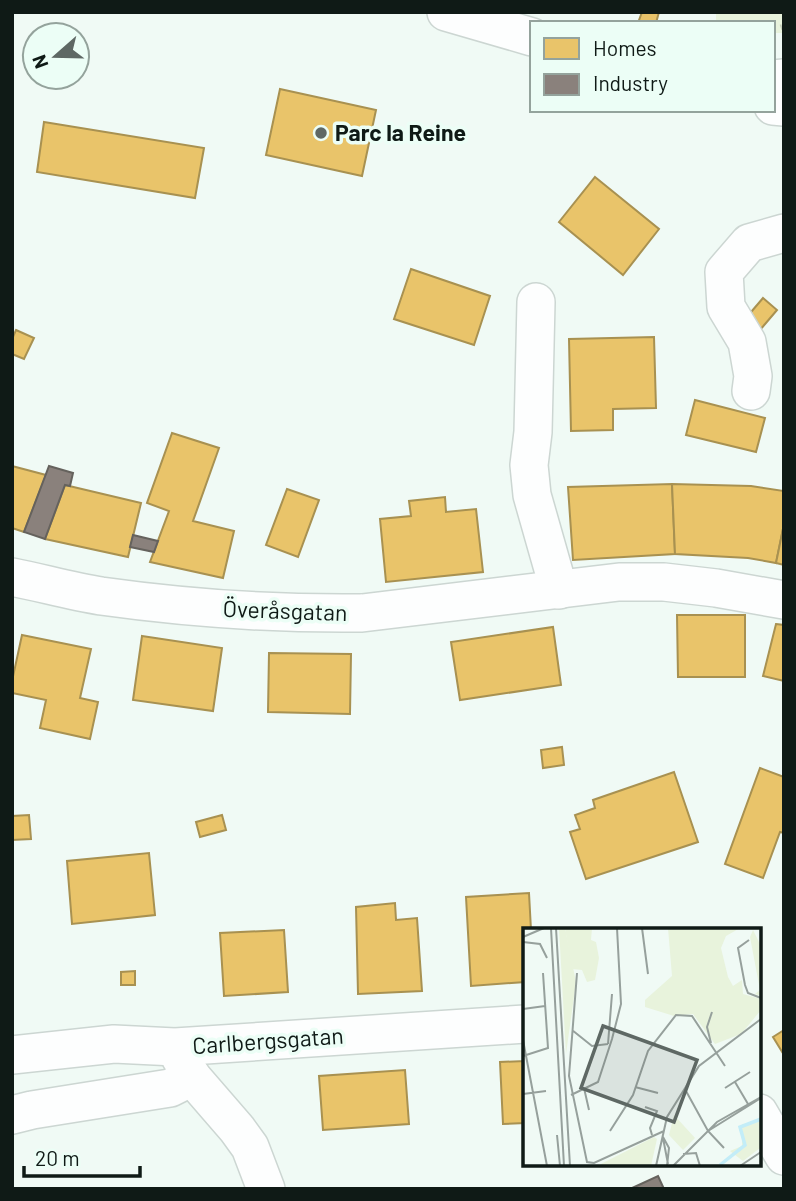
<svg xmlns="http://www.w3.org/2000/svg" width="796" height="1201" viewBox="0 0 796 1201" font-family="Barlow,sans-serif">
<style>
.grass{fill:url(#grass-tufts)}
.homes{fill:#e9c46a;stroke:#a89151;stroke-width:2}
.industry{fill:#8a817c;stroke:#65625d;stroke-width:2}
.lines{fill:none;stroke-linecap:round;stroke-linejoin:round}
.minor-casing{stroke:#ccd6d2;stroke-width:40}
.minor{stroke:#fdfefe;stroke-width:37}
.poi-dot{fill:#5e6864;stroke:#ecfef6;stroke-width:2.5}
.labels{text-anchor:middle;stroke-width:7;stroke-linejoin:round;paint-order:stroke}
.poi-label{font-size:23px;font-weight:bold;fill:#0f1a16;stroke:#ecfef6;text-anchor:start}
.street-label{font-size:23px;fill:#0f1a16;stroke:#ecfef6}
.inset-river{fill:none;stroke:#c3edf8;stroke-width:3.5}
.inset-road{fill:none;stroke:#96a09c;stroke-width:2}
.view{fill:#5e6864;fill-opacity:0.15;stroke:#5e6864;stroke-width:3.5}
.inset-edge{fill:none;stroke:#0f1a16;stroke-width:3.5}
</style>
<defs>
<pattern id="grass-tufts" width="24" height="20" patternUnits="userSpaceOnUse" patternTransform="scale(1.75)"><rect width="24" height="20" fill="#e8f3dc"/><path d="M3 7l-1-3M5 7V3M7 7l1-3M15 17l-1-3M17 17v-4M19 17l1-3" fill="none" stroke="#c6d0bc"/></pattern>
</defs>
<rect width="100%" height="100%" fill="#f0faf5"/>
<polygon class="grass" points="716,12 784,12 784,33 773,33 773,23 716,23"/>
<g class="homes">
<polygon points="642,12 659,12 656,23 638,23"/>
<polygon points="280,89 376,110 362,176 266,155"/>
<polygon points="44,122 204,148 195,198 37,172"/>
<polygon points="595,177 659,229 623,275 559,222"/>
<polygon points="411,269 490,296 474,345 394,319"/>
<polygon points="763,298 777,310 760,330 746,318"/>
<polygon points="16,330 34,338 24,359 12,354 12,339"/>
<polygon points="654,337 656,408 613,409 613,430 571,431 569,339"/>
<polygon points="695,400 765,418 756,452 686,435"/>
<polygon points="172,433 219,448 193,521 234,531 223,578 150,562 169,511 147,503"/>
<polygon points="12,466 46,475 24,532 12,528"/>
<polygon points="672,484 675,554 573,560 568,487"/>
<polygon points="672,484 751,486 784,491 784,524 776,563 748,558 675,554"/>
<polygon points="65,485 141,503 128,557 45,539"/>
<polygon points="287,489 319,500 298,557 266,545"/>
<polygon points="445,497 446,512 476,509 483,572 386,582 380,519 411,516 409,501"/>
<polygon points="784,524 784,565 776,563"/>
<polygon points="677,615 745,615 745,677 678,677"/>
<polygon points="776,624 784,625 784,681 763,676"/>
<polygon points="553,627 561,685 460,700 451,642"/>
<polygon points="22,635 91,649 80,698 98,702 90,739 40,728 46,700 12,693 12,681"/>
<polygon points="142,636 222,648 213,711 133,700"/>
<polygon points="269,653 351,654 350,714 268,712"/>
<polygon points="562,747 564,765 543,768 541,750"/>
<polygon points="760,768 784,777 784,833 780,832 763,878 725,864"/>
<polygon points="674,772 698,842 586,879 570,832 580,829 575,815 595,808 593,800"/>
<polygon points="29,815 31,839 12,840 12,816"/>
<polygon points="222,815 226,830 200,837 196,822"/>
<polygon points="149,853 155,915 72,924 67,861"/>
<polygon points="529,893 531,930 525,930 525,982 471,986 466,897"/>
<polygon points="395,903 396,920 417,918 422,991 358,994 356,907"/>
<polygon points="284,930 288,992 224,996 220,933"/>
<polygon points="135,971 135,985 121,985 121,972"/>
<polygon points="784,1030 784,1055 773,1037"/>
<polygon points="525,1061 525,1123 503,1124 500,1062"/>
<polygon points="405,1070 409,1124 323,1130 319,1076"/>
</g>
<g class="industry">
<polygon points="49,466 73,473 70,486 65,485 45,539 24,532"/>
<polygon points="133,535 158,541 154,552 130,547"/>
<polygon points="658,1176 664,1189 630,1189"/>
</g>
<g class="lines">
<g class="minor-casing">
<g id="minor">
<polyline points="446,12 532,37"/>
<polyline points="773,79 784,78"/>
<polyline points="773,106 784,107"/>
<polyline points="536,302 533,432 529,465 532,495 559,590"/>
<polyline points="751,391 753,376 747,342 726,307 724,272 749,243 784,233"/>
<path d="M12,577c30,6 59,14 89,19 86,12 174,18 261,17l257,-31h45l52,6 68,12"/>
<polyline points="12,1055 114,1044 175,1047 525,1024"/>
<polyline points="180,1057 192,1077 237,1129 250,1147 266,1189"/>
<polyline points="759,1113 784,1156"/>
<polyline points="12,1115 32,1110 170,1088 192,1077"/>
</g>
</g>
<use href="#minor" class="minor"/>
</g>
<circle class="poi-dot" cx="321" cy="133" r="7"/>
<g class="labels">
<g class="poi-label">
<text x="335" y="141">Parc la Reine</text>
</g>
<g class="street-label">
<text transform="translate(285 611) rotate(2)" y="8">Överåsgatan</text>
<text transform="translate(268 1041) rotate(-4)" y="8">Carlbergsgatan</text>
</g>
</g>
<g transform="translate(523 928)">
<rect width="238" height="238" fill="#f0faf5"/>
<path d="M36,0h6l11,54 -10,72zM230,2l8,16v50l-6,-2 5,-4 -10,-53zM151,187l21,23 -12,12 -14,-15z" fill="#e8f3dc"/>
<path d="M238,188l-1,32 -17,13 -13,-10 12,-5v-22l13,-1z" fill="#e8f3dc"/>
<path d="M131,209l3,2 -6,27h-54z" fill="#e8f3dc"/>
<path d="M42,0h27l-1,12 5,2 3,16 -4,22 -8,2 -5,-12 -10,-1zM145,0h72l-14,8 -5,12 7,29 5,9 9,-6 1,14 18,5v11l-20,24 -26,10 -22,-30 -19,2 -29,-9v-7l27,-24z" fill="#e8f3dc"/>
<path class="inset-river" d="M197,237l25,-20 -5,-18 21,-8"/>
<path class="inset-road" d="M28,0l13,238M33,0l14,238M119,0l6,46M0,9l21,-9M226,12l-11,8 7,37 3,8 13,5M0,14l17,2 7,14M54,45l-8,103 18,86 7,1 70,-32M0,81l22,-3M49,102l20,16 16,-2M0,112l24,126M188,115l-4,-16 5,-15M85,116l4,-50M0,128l25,-8 -5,-75M212,154l13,22M112,159l23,6M61,160l5,22M202,160l25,-16M163,163l22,40 16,17M0,166l23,-3M48,167l27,-13 14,-43 9,-35 -4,-76M122,179l12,4 -7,17 2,7M87,203l23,-36 15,-44 28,-36 16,1 33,50M185,203l53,-33M34,207l3,31M140,209l6,11 -2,18M140,210l5,26M160,226l13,-1 4,13M133,238l11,-49 32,-51 62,-47M150,238l44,-44 44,-25M217,238l21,-14"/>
<path class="view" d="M80,98l94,34 -23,62 -93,-34z"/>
<rect width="238" height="238" class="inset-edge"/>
</g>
<rect width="796" height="1201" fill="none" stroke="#0f1a16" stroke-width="28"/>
<rect x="530" y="21" width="245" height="91" fill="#ecfef6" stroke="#94a39c" stroke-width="2"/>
<rect x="544" y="38" width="35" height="21" fill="#e9c46a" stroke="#94a39c" stroke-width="2"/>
<text x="593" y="56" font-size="21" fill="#0f1a16">Homes</text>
<rect x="544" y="74" width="35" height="21" fill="#8a817c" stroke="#94a39c" stroke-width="2"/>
<text x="593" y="91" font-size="21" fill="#0f1a16">Industry</text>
<g transform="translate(56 56) rotate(250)"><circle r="33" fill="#ecfef6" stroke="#94a39c" stroke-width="2"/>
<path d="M0-5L12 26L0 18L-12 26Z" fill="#5e6864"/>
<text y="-10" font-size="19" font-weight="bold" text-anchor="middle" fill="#0f1a16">N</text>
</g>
<path d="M24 1166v10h116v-10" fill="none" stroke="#0f1a16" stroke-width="3.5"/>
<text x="35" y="1166" font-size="21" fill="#0f1a16" stroke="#ecfef6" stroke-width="5" paint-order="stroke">20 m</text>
</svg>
